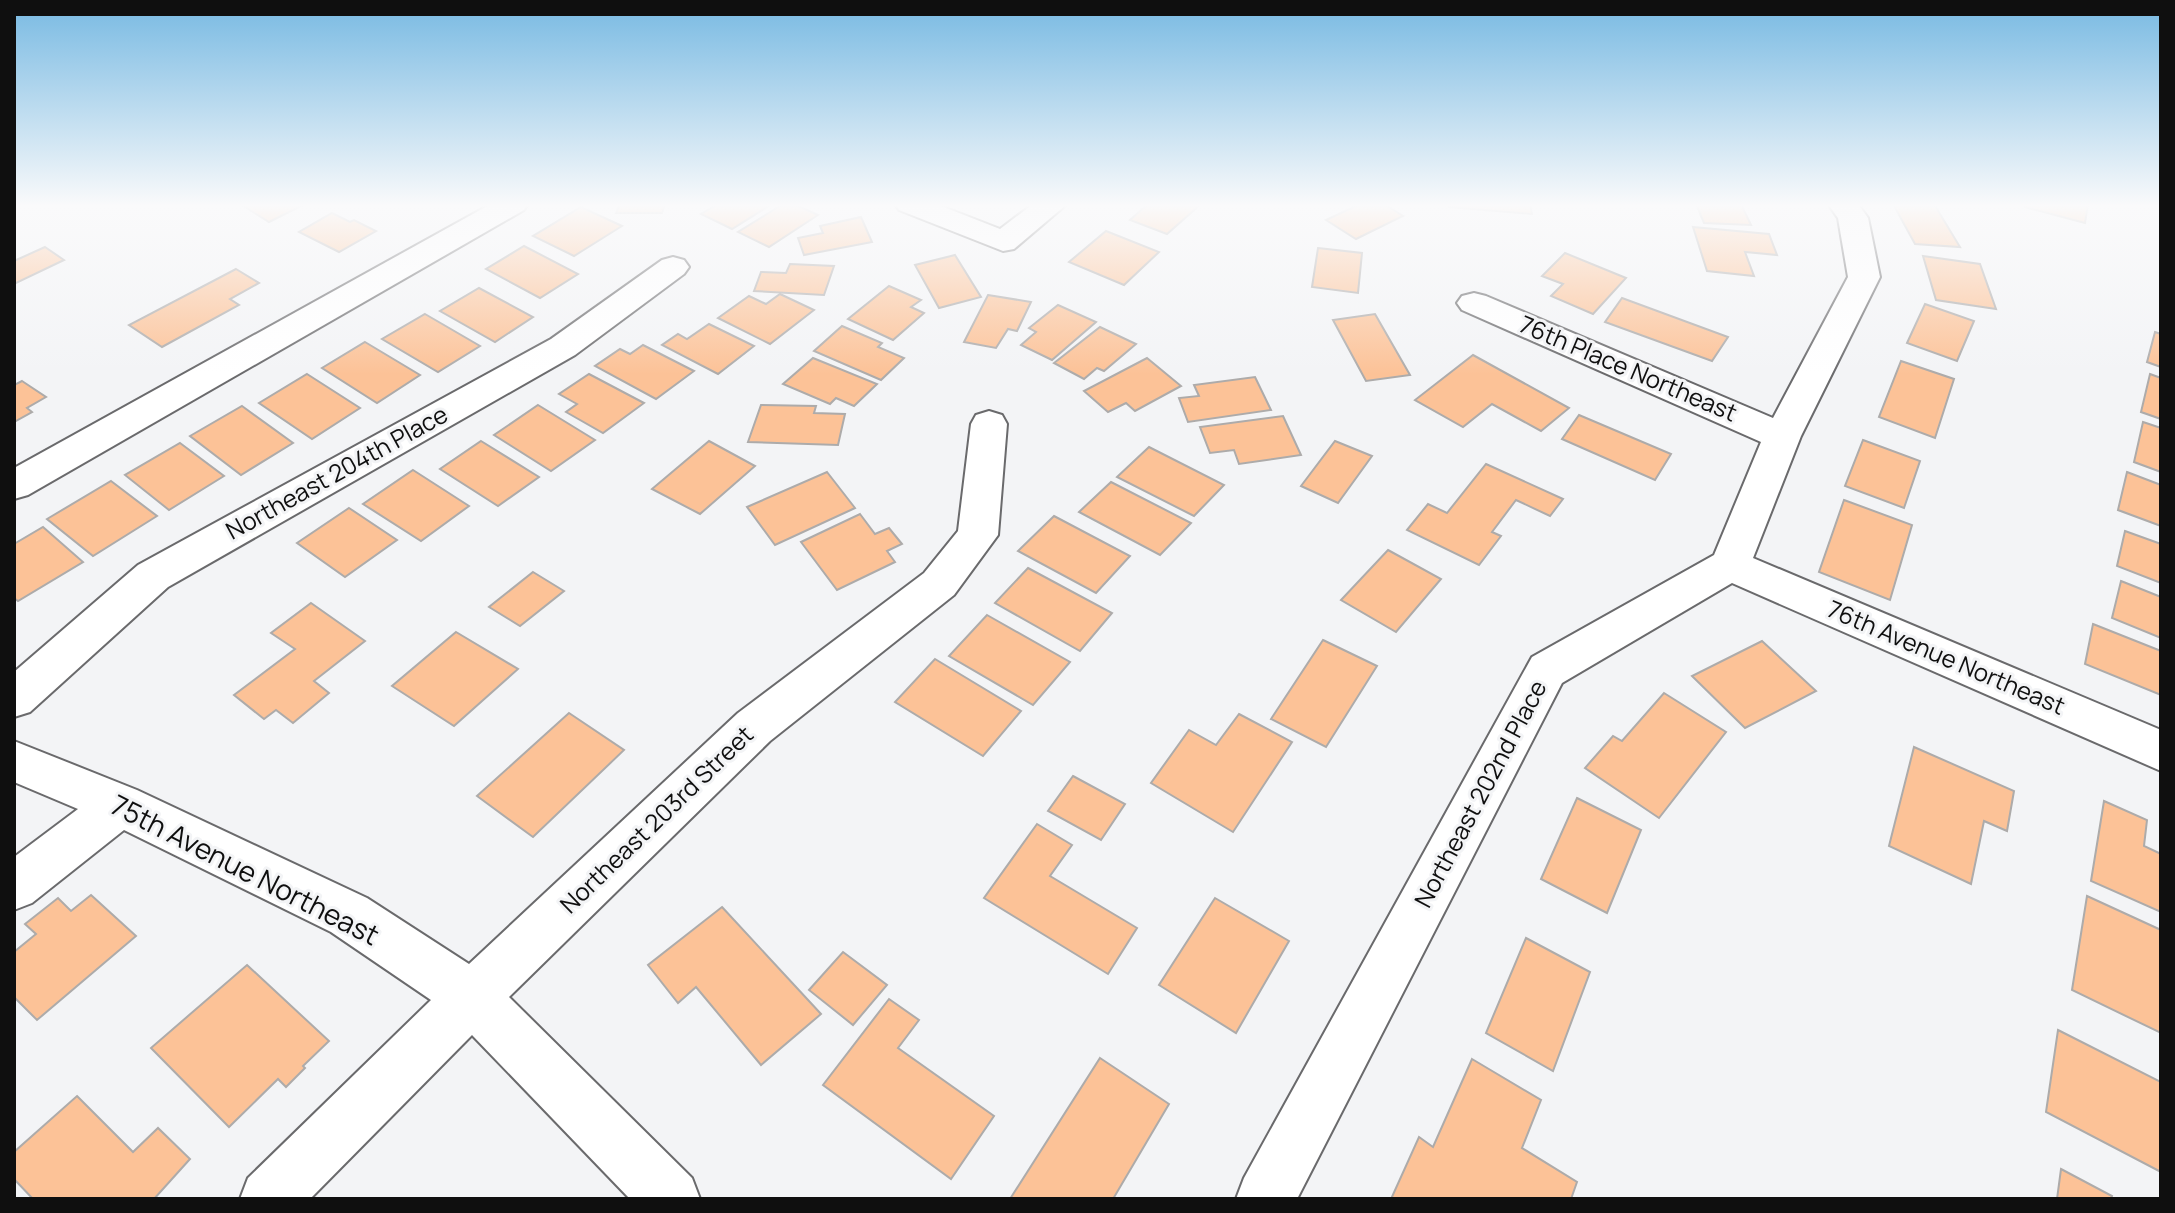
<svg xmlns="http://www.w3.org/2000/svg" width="2175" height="1213" viewBox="0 0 2175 1213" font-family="Manrope,sans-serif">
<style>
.building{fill:#fcc297;stroke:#adabaa;stroke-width:2}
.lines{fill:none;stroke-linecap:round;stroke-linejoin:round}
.minor-casing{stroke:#6a6a6c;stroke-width:4}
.minor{fill:#fff;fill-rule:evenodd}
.labels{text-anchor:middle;stroke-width:6;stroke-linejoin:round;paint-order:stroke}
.street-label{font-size:24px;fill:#0f0f0f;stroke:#f3f4f6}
.near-street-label{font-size:28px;fill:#0f0f0f;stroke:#f3f4f6}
</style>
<rect width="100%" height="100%" fill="#f3f4f6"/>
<g class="building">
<polygon points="240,204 305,204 269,222"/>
<polygon points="620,204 665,204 662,213 616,213"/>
<polygon points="718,204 772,204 732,229 701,214"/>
<polygon points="783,204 794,204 818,215 769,247 738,232"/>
<polygon points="1148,204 1201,204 1167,234 1130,220"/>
<polygon points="1360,204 1384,204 1403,216 1356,239 1326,220"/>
<polygon points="1448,204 1530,204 1532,214 1449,207"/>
<polygon points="1696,204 1741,204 1751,225 1704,223"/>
<polygon points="1893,204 1934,204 1960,247 1915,244"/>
<polygon points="2026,204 2088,204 2085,223 2025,207"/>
<polygon points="581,207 622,226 574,256 533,236"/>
<polygon points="332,213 350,222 354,220 376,231 339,252 299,232"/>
<polygon points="861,217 872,242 804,255 798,238 823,233 820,226"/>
<polygon points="1693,227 1769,234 1777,255 1745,252 1754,276 1707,271"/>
<polygon points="1106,231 1159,252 1124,285 1069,262"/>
<polygon points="524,246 578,274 540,298 486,269"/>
<polygon points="45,247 64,260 14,284 14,261"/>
<polygon points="1318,248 1362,253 1358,293 1312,287"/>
<polygon points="1565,253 1626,278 1593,314 1551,296 1563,284 1542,276"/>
<polygon points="955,255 981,297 939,308 915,265"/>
<polygon points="1923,256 1980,264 1996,309 1936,300"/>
<polygon points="790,264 834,266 824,295 754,291 761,272 786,273"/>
<polygon points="236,269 259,283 230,299 239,305 162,347 129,325"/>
<polygon points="889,286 921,300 911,307 924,313 893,340 848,319"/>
<polygon points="479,288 533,317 495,342 440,311"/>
<polygon points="780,294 814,310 770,344 718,318 749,296 766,304"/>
<polygon points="988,295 1031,302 1017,331 1008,329 996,348 964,342"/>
<polygon points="1622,298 1728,337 1712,361 1605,322"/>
<polygon points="1925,304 1974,321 1957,361 1907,343"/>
<polygon points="1058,305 1096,322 1052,360 1021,345 1036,332 1029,328"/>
<polygon points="425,314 480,346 438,372 382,339"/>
<polygon points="1375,314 1410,375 1366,381 1333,320"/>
<polygon points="709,324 754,346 718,374 662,345 678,334 687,339"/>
<polygon points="842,326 882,343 878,347 904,358 881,380 814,351"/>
<polygon points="1100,327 1136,344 1104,371 1097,368 1084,379 1054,363"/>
<polygon points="2155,332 2161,334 2161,367 2147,362"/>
<polygon points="365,342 420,375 377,403 322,368"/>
<polygon points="643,345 694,371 656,399 595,366 620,349 630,354"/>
<polygon points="1473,355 1569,408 1541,431 1492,404 1463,427 1415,400"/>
<polygon points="813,358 877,384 854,406 836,398 830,404 783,384"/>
<polygon points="1147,358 1181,386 1135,411 1126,403 1108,412 1084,391"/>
<polygon points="1901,361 1954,379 1935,438 1879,417"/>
<polygon points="307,374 360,408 312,439 259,403"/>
<polygon points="589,374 644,403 603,433 566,412 577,404 559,394"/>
<polygon points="2150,374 2161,378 2161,419 2141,412"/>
<polygon points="1255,377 1271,410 1188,422 1179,398 1199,396 1194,385"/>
<polygon points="22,381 46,397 27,408 32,412 14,422 14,385"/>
<polygon points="538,405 595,440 551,471 494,435"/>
<polygon points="761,405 816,406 814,413 845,414 838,445 748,442"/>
<polygon points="242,406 293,443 241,475 190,436"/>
<polygon points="1579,415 1671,454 1655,480 1562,439"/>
<polygon points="1283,416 1301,455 1239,464 1234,450 1210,453 1200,427"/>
<polygon points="2143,422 2161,428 2161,472 2134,462"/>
<polygon points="1863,440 1920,461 1904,508 1845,486"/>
<polygon points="481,441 539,477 498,506 440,469"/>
<polygon points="709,441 755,466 700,514 652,489"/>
<polygon points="1335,441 1372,456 1338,503 1301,486"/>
<polygon points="180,443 224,476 169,510 125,475"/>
<polygon points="1149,447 1224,485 1194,516 1117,477"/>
<polygon points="1486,464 1563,499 1550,516 1516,500 1492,532 1501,536 1479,565 1407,530 1428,504 1447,513"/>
<polygon points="413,470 469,506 421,541 363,504"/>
<polygon points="827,472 855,508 775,545 747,507"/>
<polygon points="2127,472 2161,485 2161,526 2118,510"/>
<polygon points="111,481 157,516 93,556 47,519"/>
<polygon points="1111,482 1191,523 1160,555 1079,512"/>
<polygon points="1844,500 1912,525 1890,600 1819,572"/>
<polygon points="349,508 397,540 345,577 297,543"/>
<polygon points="860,514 875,534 889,528 902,544 887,551 895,562 837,590 801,542"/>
<polygon points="1054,516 1130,556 1096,593 1018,551"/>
<polygon points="43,527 83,562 18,601 14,598 14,544"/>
<polygon points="2125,531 2161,544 2161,583 2117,566"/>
<polygon points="1388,550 1441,579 1396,632 1341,600"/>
<polygon points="1028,568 1112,613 1080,651 995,603"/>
<polygon points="533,572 564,591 520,626 489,607"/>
<polygon points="2121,581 2161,597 2161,638 2112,618"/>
<polygon points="311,603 365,641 314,681 329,693 293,723 276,710 264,719 234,695 295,649 271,633"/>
<polygon points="987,615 1070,662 1033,705 949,656"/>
<polygon points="2093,624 2161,651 2161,695 2085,664"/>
<polygon points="456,632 518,669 454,726 392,686"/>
<polygon points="1323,640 1377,666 1326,747 1271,719"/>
<polygon points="1762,641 1816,691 1745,728 1692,676"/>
<polygon points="935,659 1021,711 983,756 895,702"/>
<polygon points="1664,693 1726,732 1659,818 1585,768 1613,736 1622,741"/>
<polygon points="569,713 624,750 533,837 477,796"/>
<polygon points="1239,714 1292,742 1233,832 1151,783 1189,730 1216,745"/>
<polygon points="1914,747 2014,791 2007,831 1984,821 1971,884 1889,846"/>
<polygon points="1073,776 1125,804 1101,840 1048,811"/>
<polygon points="1577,798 1641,830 1607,913 1541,879"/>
<polygon points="2104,801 2147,820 2144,846 2161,854 2161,912 2091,881"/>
<polygon points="1037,824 1072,845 1050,876 1137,928 1108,974 984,898"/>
<polygon points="91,895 136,936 37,1020 14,997 14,952 36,934 25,924 58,898 71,911"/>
<polygon points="2087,896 2161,930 2161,1033 2072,990"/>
<polygon points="1215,898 1289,941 1236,1033 1159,985"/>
<polygon points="722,907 821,1014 761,1065 696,987 678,1003 648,965"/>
<polygon points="1526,938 1590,972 1553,1071 1486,1033"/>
<polygon points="843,952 887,985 853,1025 809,990"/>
<polygon points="247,965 329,1041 303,1066 305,1068 286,1087 278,1079 229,1127 151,1048"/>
<polygon points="889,999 919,1020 898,1048 994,1116 951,1179 823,1085"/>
<polygon points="2058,1030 2161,1082 2161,1172 2046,1112"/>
<polygon points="1100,1058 1169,1104 1113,1199 1010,1199"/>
<polygon points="1472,1059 1541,1100 1522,1148 1577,1182 1571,1199 1391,1199 1419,1137 1433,1147"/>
<polygon points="77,1096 133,1152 158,1128 190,1159 154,1199 33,1199 14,1179 14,1152"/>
<polygon points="2061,1169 2112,1196 2111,1199 2057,1199"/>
</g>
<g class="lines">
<g class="minor-casing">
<g id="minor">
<polygon points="491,204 528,204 524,210 28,495 14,499 14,468"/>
<polygon points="895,204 936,204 1000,229 1033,204 1067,204 1014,249 1003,251 899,210"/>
<polygon points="1828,204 1858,204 1868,218 1880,277 1801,436 1753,558 2161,730 2161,771 1732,583 1562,683 1297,1199 1236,1199 1244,1178 1532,657 1714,555 1761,442 1462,310 1457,303 1462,296 1474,293 1486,296 1773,418 1848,277 1838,218"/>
<polygon points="673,257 684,260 689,267 684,274 575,355 168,587 30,712 14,717 14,672 138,565 551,339 662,260"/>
<polygon points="989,411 1002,415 1007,424 998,535 954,595 770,741 509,997 692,1178 700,1199 630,1199 472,1035 310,1199 240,1199 248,1178 431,1000 331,932 124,830 32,903 14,910 14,857 78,809 14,782 14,741 137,790 367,898 469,964 738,713 924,573 958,531 971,424 976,415"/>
</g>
</g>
<use href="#minor" class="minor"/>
</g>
<linearGradient id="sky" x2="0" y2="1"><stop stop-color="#77b9e2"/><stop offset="0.55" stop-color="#fafafb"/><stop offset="1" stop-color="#fafafb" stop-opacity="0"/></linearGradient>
<rect width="2175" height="374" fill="url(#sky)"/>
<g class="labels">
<g class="street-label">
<text transform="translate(1628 369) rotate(23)" y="8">76th Place Northeast</text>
<text transform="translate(337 473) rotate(-29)" y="8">Northeast 204th Place</text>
<text transform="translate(1946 658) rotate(23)" y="8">76th Avenue Northeast</text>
<text transform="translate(1481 794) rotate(-62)" y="8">Northeast 202nd Place</text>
<text transform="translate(657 820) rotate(-44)" y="8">Northeast 203rd Street</text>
</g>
<g class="near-street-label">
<text transform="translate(245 870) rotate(27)" y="10">75th Avenue Northeast</text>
</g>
</g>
<rect width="2175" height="1213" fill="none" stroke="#0f0f0f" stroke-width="32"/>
</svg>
